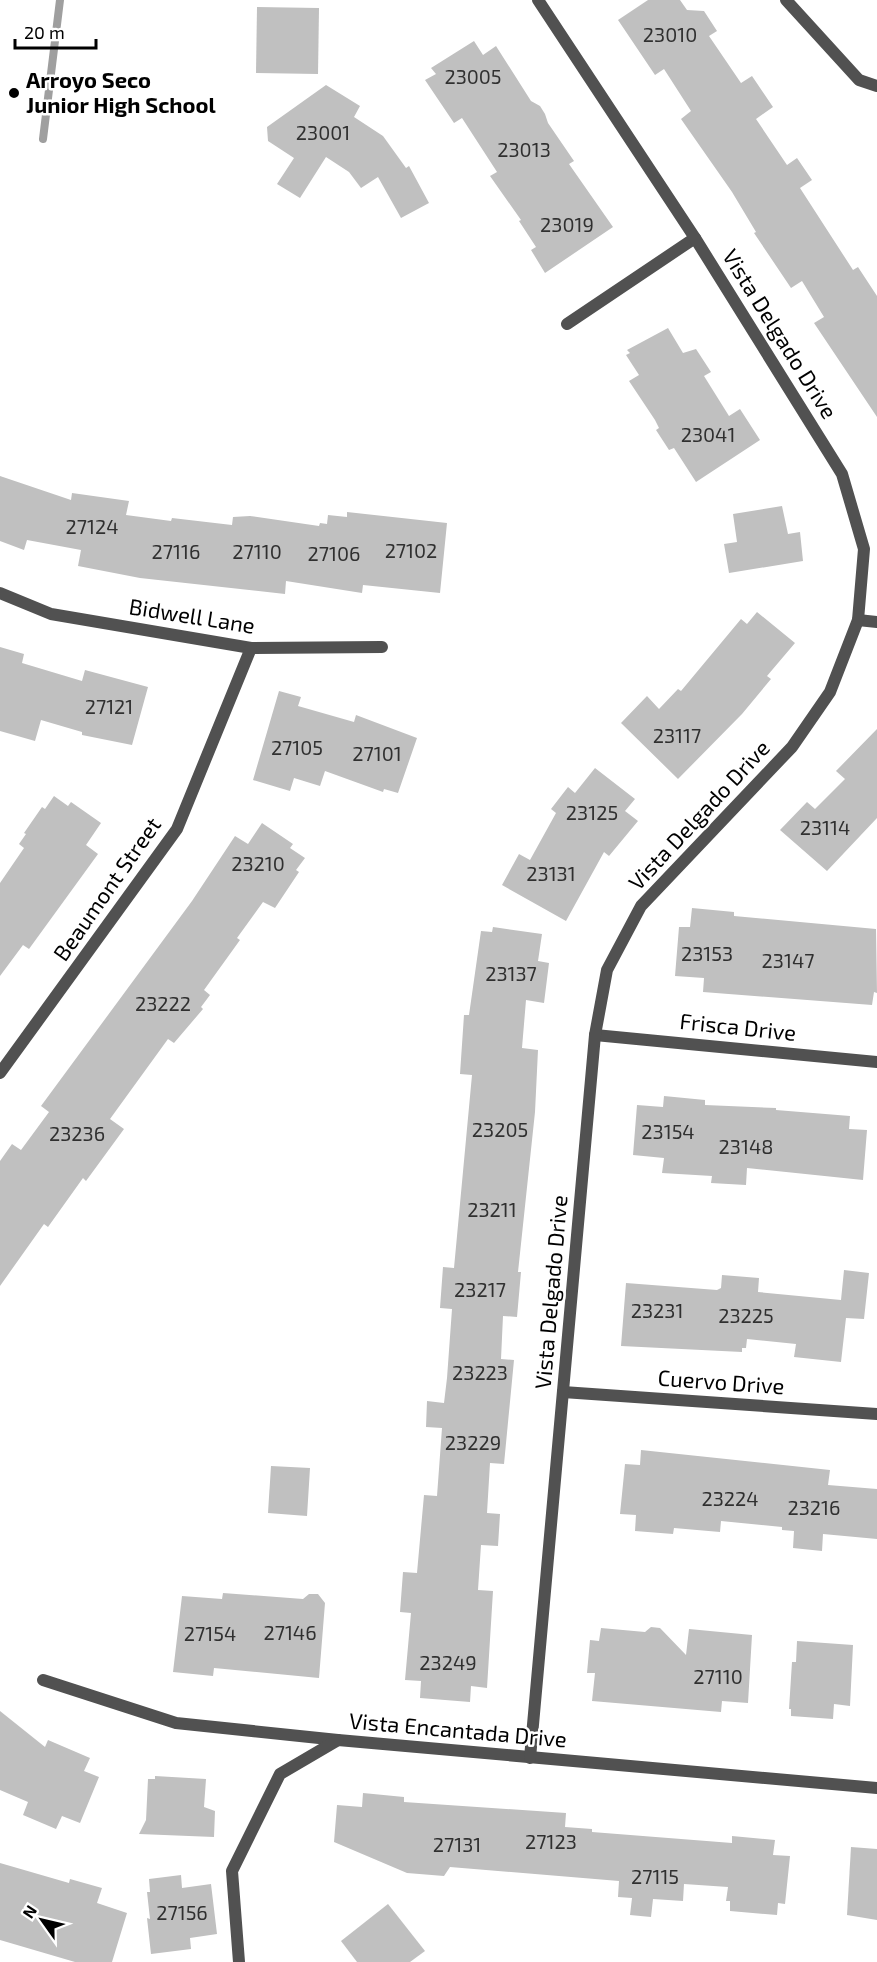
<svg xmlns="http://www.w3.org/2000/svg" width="877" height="1962" viewBox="0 0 877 1962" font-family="'Exo 2',sans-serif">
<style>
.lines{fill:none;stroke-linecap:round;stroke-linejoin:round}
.stream{stroke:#9f9f9f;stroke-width:8}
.building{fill:#c0c0c0}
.lane{stroke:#515151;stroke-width:12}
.street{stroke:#515151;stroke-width:12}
.poi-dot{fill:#000;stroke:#fff;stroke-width:2}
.labels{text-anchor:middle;stroke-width:5;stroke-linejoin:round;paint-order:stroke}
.number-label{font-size:20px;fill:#303030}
.poi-label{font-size:22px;font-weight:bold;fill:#000;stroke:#fff;text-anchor:start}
.street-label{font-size:22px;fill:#000;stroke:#fff}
</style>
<rect width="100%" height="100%" fill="#fff"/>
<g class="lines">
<polyline class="stream" points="43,139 60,0"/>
</g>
<g class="building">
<polygon points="648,0 680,0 687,10 704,11 717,31 709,36 741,83 752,76 773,107 756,119 787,165 797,158 812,180 800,188 853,270 858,267 877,296 877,417 814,323 824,317 802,281 791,288 754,233 756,232 732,192 681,119 691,111 664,69 655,75 618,20"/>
<polygon points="257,7 319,8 318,74 256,73"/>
<polygon points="474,41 483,55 496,46 531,101 540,106 545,114 548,123 574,161 569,164 613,227 545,273 531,250 536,247 519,221 521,220 490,176 497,172 462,118 454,123 425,80 436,74 431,68"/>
<polygon points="326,85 360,106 354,117 383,136 406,168 409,166 429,203 401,218 378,177 361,188 349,172 326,157 300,198 277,184 294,158 268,141 267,127"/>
<polygon points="668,328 683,353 696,349 711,372 704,376 729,416 740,409 760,440 696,482 674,448 669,450 656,430 659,428 655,420 629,381 639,375 626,355 630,353 627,350"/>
<polygon points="0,476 71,500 72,493 129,501 126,515 171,521 172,518 232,525 233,517 250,516 319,526 320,523 327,524 328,515 347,517 347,512 447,523 440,593 363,585 362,593 286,581 285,594 140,578 78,566 81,550 27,540 24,550 0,541"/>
<polygon points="782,506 788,534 800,532 803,561 729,573 724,544 737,542 733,514"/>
<polygon points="757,612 795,643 767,676 771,679 742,714 678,779 621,723 647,696 659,709 678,689 681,691 741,619 747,624"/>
<polygon points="0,647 24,654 22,663 82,681 85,670 148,687 132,745 82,735 82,732 41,720 35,741 0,731"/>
<polygon points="279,691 301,697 298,706 354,722 356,715 417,738 398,793 384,789 383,792 325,771 320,786 294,778 290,791 253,780"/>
<polygon points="877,729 877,818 827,871 780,830 807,802 815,809 845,779 836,771"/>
<polygon points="595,768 635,799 625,811 638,821 609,856 604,852 566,921 502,885 519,854 530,860 556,813 551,809 568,787 575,793"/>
<polygon points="54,796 68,806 71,802 101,823 86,845 98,854 29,949 23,945 0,976 0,883 24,848 19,844 26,834 24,833 42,807 45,809"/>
<polygon points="262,823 293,844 290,848 305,858 296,870 299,872 275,908 263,902 237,938 240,940 204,990 210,995 201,1007 203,1009 174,1043 168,1039 110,1119 124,1129 86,1181 83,1178 48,1227 44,1224 0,1286 0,1161 12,1144 21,1150 49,1112 41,1106 192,901 235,836 248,844"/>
<polygon points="692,908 734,912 734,916 876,929 877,993 874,992 872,1005 703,992 704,978 675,976 679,927 690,927"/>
<polygon points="493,927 542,934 538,961 549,963 544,1003 526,1000 522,1048 538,1050 535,1112 518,1272 521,1272 517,1317 503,1316 501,1359 514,1360 504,1464 490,1463 487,1513 500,1514 498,1546 481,1545 478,1590 493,1591 487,1688 471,1686 470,1702 420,1698 421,1681 405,1680 411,1613 400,1612 403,1572 417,1573 424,1495 437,1496 442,1428 426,1427 427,1401 444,1403 447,1378 452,1309 440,1308 443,1267 454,1268 472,1075 460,1074 464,1015 469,1015 481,931 492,932"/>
<polygon points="664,1096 705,1100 705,1105 776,1108 776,1110 850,1116 849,1129 867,1130 863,1180 747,1168 746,1185 711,1183 712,1176 662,1173 664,1158 633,1155 637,1105 663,1107"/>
<polygon points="844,1270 869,1273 864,1319 846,1318 841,1362 794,1357 796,1344 747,1339 746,1348 742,1348 742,1352 621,1346 626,1283 717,1290 721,1288 722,1275 759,1278 758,1292 841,1300"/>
<polygon points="641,1450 830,1470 828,1485 877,1489 877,1539 823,1534 822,1551 793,1548 794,1531 782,1530 782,1527 721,1521 720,1532 674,1528 673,1534 635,1531 636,1515 620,1514 625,1464 640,1465"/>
<polygon points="271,1466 310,1468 307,1516 268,1513"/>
<polygon points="223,1593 303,1599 309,1594 318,1594 325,1603 319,1678 214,1668 213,1676 173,1672 182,1596 222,1599"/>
<polygon points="651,1627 660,1628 686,1655 689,1629 752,1635 748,1703 722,1701 721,1712 592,1701 595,1673 587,1673 590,1640 599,1641 601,1628 645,1632"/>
<polygon points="797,1641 853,1645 850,1706 834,1704 833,1719 791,1716 791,1709 789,1709 792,1662 796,1662"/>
<polygon points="0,1711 45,1747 48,1740 90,1758 84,1771 99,1777 80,1823 62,1816 56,1829 23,1815 28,1802 0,1790"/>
<polygon points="155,1776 206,1779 204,1807 215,1811 214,1837 139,1834 146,1820 148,1779 155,1779"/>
<polygon points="363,1793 404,1797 404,1802 566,1813 565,1827 592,1829 592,1832 732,1843 732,1836 775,1840 773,1855 790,1856 785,1904 778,1903 777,1915 730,1911 730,1901 726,1901 728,1887 684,1884 683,1901 653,1899 651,1917 630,1915 632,1898 618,1897 619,1881 450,1867 444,1876 407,1873 334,1842 337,1805 362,1807"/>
<polygon points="851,1847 877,1849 877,1920 847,1915"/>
<polygon points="0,1863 69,1883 70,1879 102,1888 97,1903 127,1913 112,1962 75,1962 0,1940"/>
<polygon points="181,1875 182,1888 211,1884 217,1934 190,1938 191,1949 151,1954 147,1918 150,1919 147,1892 150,1892 149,1879"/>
<polygon points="388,1904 425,1951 410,1962 357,1962 341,1941"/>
</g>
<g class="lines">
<polyline class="lane" points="786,0 859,80 877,86"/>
<g class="street">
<polyline points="567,324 695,238"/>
<polyline points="0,593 51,614 251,648 382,647"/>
<polyline points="858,620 877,622"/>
<polyline points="595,1035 877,1062"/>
<polyline points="0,1073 177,829 251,648"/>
<polyline points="563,1392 877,1414"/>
<polyline points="43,1680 176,1723 338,1740 877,1788"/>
<polyline points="530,1758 595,1035 607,970 641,906 792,747 830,692 858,620 864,549 842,474 695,238 538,0"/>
<polyline points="239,1962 232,1871 280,1774 338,1740"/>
</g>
</g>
<circle class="poi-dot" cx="14" cy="93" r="6"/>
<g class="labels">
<g class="number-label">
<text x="670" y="42">23010</text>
<text x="473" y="84">23005</text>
<text x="323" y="140">23001</text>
<text x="524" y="157">23013</text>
<text x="567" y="232">23019</text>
<text x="708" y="442">23041</text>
<text x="92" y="534">27124</text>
<text x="411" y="558">27102</text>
<text x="176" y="559">27116</text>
<text x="257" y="559">27110</text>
<text x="334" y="561">27106</text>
<text x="109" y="714">27121</text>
<text x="677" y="743">23117</text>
<text x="297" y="755">27105</text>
<text x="377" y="761">27101</text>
<text x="592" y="820">23125</text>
<text x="825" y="835">23114</text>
<text x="258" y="871">23210</text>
<text x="551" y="881">23131</text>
<text x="707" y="961">23153</text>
<text x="788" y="968">23147</text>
<text x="511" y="981">23137</text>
<text x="163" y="1011">23222</text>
<text x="500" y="1137">23205</text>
<text x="668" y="1139">23154</text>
<text x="77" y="1141">23236</text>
<text x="746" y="1154">23148</text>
<text x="492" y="1217">23211</text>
<text x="480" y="1297">23217</text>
<text x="657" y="1318">23231</text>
<text x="746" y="1323">23225</text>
<text x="480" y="1380">23223</text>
<text x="473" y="1450">23229</text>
<text x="730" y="1506">23224</text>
<text x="814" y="1515">23216</text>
<text x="290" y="1640">27146</text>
<text x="210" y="1641">27154</text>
<text x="448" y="1670">23249</text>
<text x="718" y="1684">27110</text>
<text x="551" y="1849">27123</text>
<text x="457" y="1852">27131</text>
<text x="655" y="1884">27115</text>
<text x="182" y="1920">27156</text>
</g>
<g class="poi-label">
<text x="26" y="88">Arroyo Seco<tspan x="26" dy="25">Junior High School</tspan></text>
</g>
<g class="street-label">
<text transform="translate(780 334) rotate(58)" y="8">Vista Delgado Drive</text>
<text transform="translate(192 616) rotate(9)" y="8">Bidwell Lane</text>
<text transform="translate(699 815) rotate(-47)" y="8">Vista Delgado Drive</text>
<text transform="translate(107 889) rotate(-55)" y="8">Beaumont Street</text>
<text transform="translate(738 1027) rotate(6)" y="8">Frisca Drive</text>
<text transform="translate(551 1292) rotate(-85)" y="8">Vista Delgado Drive</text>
<text transform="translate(721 1382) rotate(4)" y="8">Cuervo Drive</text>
<text transform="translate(458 1730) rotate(5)" y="8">Vista Encantada Drive</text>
</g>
</g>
<g transform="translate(42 1920) rotate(304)" stroke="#ffffff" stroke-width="4.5" paint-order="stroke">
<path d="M0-4.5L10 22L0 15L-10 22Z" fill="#000000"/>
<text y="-9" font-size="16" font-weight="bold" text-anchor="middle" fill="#000000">N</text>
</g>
<path d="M15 39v9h81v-9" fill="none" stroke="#000000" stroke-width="3"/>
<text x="24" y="39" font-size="18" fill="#000000" stroke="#ffffff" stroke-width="4.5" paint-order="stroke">20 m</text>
</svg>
